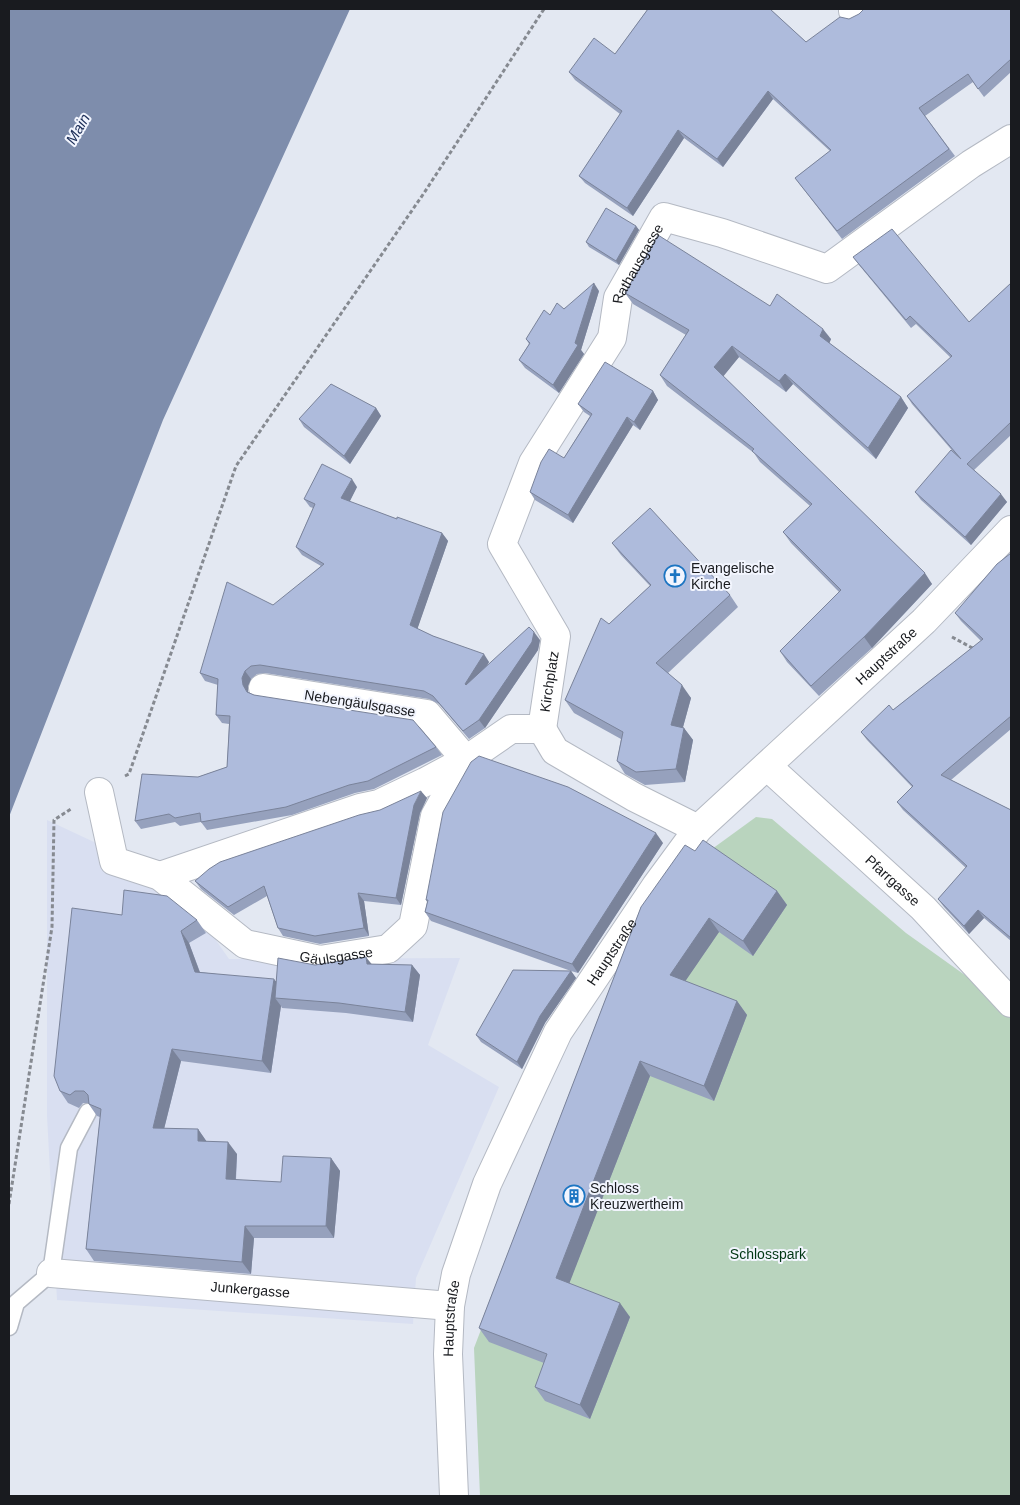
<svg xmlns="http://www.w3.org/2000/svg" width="1020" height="1505" viewBox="0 0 1020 1505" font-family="Arial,sans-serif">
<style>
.built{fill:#d9dff1}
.green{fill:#b9d4be}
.water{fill:#7e8dac}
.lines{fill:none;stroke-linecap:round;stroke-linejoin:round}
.service-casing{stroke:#b4b9c3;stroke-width:19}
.minor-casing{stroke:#b4b9c3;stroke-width:30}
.tertiary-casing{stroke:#b4b9c3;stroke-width:30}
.path{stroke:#868a91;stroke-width:3;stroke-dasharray:4 2.5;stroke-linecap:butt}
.service{stroke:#fff;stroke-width:16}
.minor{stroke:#fff;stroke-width:28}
.tertiary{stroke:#fff;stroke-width:28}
.wall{fill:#96a1bd}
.shaded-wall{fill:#7a839a}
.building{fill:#aebbdc;stroke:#7a839a}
.labels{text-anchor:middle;stroke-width:4;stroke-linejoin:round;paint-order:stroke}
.street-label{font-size:14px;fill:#191b1f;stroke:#f2f5fe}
.poi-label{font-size:14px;fill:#191b1f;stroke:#f2f5fe;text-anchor:start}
.park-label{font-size:14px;fill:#003614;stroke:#f2f5fe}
.water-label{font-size:15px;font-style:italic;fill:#1a2c57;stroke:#f2f5fe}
</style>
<rect width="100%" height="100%" fill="#e3e8f2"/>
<polygon class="built" points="47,820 173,879 229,959 460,958 428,1045 499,1087 416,1278 413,1324 57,1300 47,1116"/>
<polygon class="green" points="756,817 772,819 906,933 1011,1008 1011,1496 480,1496 474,1348 607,1000 712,849"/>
<polygon class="water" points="9,9 350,9 163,420 9,817"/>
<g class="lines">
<g class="service-casing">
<polyline id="service" points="9,1327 16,1303 51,1273 69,1148 88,1112"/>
</g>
<g class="minor-casing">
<g id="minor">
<polyline points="853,11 856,9"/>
<path id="s1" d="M542,729l14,-93 -54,-92 31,-81 79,-125 6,-40 46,-81 58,16 105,36 144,-105 40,-25"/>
<path id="s2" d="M767,766l156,142 88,95"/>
<path id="s3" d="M99,792l15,69 46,15 85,68 75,16 68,-11 25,-23 22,-110 31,-56 -39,-46 -164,-26"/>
<polyline points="160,876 360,808 379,804 425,782 466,760 511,729 542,729 555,751 634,797 698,829"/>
<path id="s4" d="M51,1273l399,33"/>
</g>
</g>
<g class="tertiary-casing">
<g id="tertiary">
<path id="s5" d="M454,1496l-6,-142 2,-48 6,-32 31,-90 71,-152 98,-146 42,-57 226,-208 87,-91"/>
</g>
</g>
<g class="path">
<polyline points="952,637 976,650"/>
<polyline points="125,776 129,774 236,466 424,193 544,9"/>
<polyline points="9,1204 52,927 54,820 71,809"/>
</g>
<use href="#service" class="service"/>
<use href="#minor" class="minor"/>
<use href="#tertiary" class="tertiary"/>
</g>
<g class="wall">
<polygon points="646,9 770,9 806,42 849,19 1011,9 1011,72 984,97 973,82 925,116 955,156 842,239 795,178 830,151 773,99 723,167 684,138 633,216 585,183 579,176 620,114 575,80 569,72 615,54 647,10"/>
<polygon points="636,226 639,230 619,265 589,247 586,242"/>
<polygon points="853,257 969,322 1011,283 1011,435 974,470 1007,502 971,545 921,500 915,492 956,455 912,404 907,396 951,358 916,324 911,328 859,265"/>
<polygon points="599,291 581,350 584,354 559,393 525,368 519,360 529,344 526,339 550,315"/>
<polygon points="625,293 770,306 831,339 829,343 901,397 908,408 876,459 793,384 786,392 739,357 723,376 932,584 872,648 819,696 787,662 780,651 839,592 791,543 783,532 810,506 760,462 754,453 667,386 660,375 686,335 633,304"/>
<polygon points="653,391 658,400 640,430 633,425 573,523 535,500 530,492 564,458 590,416 584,412 578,404"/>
<polygon points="376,408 381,416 350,464 304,427 299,419"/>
<polygon points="357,487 349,502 397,519 442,533 448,541 417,629 433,636 489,662 487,666 540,640 538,650 485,728 469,739 439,704 429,699 265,673 257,674 251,679 248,686 248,692 254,695 436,747 442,755 374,789 355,793 292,815 207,830 201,822 180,826 175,822 141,829 135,821 198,777 227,767 229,724 222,723 216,715 218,685 205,681 200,673 321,566 302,555 296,547 313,508 310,507 304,499"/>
<polygon points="612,543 730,595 738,607 668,673 691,698 683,727 693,740 685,782 645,785 625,774 617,761 621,739 574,713 565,700 609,624 650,586 621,555"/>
<polygon points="1011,553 1011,729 951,780 1011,810 1011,941 984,918 969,934 944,907 938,899 966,868 903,810 897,802 912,787 867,740 861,732 893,710 981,641 961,621 955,613"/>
<polygon points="427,798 420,813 401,905 364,901 369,936 320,944 283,936 278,928 267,896 234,915 201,889 195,881"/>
<polygon points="663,843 578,973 571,971 576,978 545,1023 522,1069 481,1042 476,1035 571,971 431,921 425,912 427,902 426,900"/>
<polygon points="777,891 787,905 753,956 719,932 685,981 737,1001 747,1015 714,1101 650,1076 569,1283 630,1317 590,1419 545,1401 535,1387 544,1363 489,1342 479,1328 641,907"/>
<polygon points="122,915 197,920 206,933 189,943 200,972 276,981 315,965 371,964 412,965 420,975 413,1022 346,1013 282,1008 281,1006 271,1073 181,1061 164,1129 198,1129 206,1141 237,1154 236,1180 281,1182 331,1158 340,1171 334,1238 254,1238 251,1274 94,1261 86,1249 100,1117 97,1116 88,1103 83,1103 79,1108 68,1103 60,1091"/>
</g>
<g class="shaded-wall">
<polygon points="768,91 773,99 723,167 717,159"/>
<polygon points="678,130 684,138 633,216 627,208"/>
<polygon points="636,226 639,230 619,265 616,261"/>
<polygon points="594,283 599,291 581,350 584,354 559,393 553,385 575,343"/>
<polygon points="823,329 831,339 828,347 820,336"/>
<polygon points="732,346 739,357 722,378 714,367"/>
<polygon points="785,374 793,384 786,392 779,381"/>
<polygon points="653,391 658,400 640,430 634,422"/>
<polygon points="901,397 908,408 876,459 868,448"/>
<polygon points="376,408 381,416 350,464 344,456"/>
<polygon points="627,417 633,425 573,523 568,515"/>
<polygon points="352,479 357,487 347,507 341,498"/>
<polygon points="1001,494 1007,502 971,545 965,537"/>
<polygon points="442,533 448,541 416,633 410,625"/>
<polygon points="925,573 932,584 872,648 864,637"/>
<polygon points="534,632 540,640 538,650 485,728 479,720"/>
<polygon points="484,654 489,662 471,692 465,684"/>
<polygon points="245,671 251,679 248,686 248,693 243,685 242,678"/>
<polygon points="682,685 691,698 680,738 671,725"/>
<polygon points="684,728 693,740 685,782 676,769"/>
<polygon points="421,791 427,798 420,813 401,905 396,898 414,805"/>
<polygon points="656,833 663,843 578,973 572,964"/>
<polygon points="777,891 787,905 753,956 743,941"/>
<polygon points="358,893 364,901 369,936 364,928"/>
<polygon points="978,910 984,918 969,934 964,926"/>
<polygon points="709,918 719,932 680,989 670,975"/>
<polygon points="181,931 189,943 204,984 195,972"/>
<polygon points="366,957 374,967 367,964"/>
<polygon points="412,965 420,975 413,1022 405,1012"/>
<polygon points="571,971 576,978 545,1023 522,1069 517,1062 540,1016"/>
<polygon points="274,979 283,991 275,998 281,1006 271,1073 262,1061"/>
<polygon points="737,1001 747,1015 714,1101 704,1086"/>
<polygon points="172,1049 181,1061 161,1141 153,1128"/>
<polygon points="640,1061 650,1076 566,1292 556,1278"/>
<polygon points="198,1129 207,1142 198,1141"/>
<polygon points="228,1142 237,1154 235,1191 226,1179"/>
<polygon points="331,1158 340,1171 334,1238 326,1226"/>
<polygon points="245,1226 254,1238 251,1274 242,1262"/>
<polygon points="620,1303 630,1317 590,1419 580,1405"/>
</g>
<g class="building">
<polygon points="648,9 770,9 806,42 840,17 849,19 859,14 864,9 1011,9 1011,59 978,89 968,74 919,108 949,149 837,231 795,178 831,150 768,91 717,159 678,130 627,208 579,176 622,111 569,72 594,38 615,54"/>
<polygon points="606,208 636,226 616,261 586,242"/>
<polygon points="892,229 969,322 1011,283 1011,422 967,464 1001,494 965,537 915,492 951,450 961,459 907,396 952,356 910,316 906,320 853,257"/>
<polygon points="658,235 770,306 777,294 823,329 820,336 901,397 868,448 785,374 779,381 732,346 714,367 925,573 864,637 811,686 780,651 841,590 783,532 812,504 752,451 754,449 660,375 689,330 625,293"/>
<polygon points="594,283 575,343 578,345 553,385 519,360 530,343 526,339 544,310 550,315 557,303 564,309"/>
<polygon points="605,362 653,391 634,422 627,417 568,515 530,492 541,462 549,449 564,458 592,414 578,404"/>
<polygon points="331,384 376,408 344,456 299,419"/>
<polygon points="322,464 352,479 341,498 397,519 397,517 442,533 410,625 433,636 484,654 465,684 466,685 529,627 534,632 532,642 479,720 463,731 433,696 424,691 260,665 251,666 245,671 242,678 243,685 247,692 254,695 413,720 436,747 368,781 349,785 286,807 201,822 200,813 175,818 169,814 135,821 142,774 198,777 227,767 230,716 216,715 218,679 200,673 227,582 273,605 324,564 296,547 315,504 304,499"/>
<polygon points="650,508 730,595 656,663 682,685 671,725 684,728 676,769 636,772 617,761 623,732 565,700 601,618 609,624 651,585 612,543"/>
<polygon points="1011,553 1011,716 941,775 1011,810 1011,938 978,910 964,926 938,899 967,866 897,802 913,786 861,732 889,705 893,710 983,639 955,613 997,564"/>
<polygon points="479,756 568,787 656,833 572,964 425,912 428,900 426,900 443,812 471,762"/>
<polygon points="421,791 414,805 396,898 358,893 364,928 315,936 278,928 264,886 228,907 195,881 209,869 220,862 359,815 380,810"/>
<polygon points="703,840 777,891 743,941 709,918 670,975 737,1001 704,1086 640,1061 556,1278 620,1303 580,1405 535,1387 547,1354 479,1328 641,907 685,845 695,851"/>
<polygon points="124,890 167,896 197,920 181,931 195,972 274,979 262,1061 172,1049 153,1128 198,1129 198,1141 228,1142 226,1179 281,1182 283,1156 331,1158 326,1226 245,1226 242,1262 86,1249 101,1109 89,1104 88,1095 84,1091 75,1091 70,1095 60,1091 54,1076 72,908 122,915"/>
<polygon points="366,957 367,964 412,965 405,1012 339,1003 275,998 278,958 315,965"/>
<polygon points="513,970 571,971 540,1016 517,1062 476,1035"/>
</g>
<defs>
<g id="church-ring" transform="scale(1.125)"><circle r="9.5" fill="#f2f5fe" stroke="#1c75c2" stroke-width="1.5"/><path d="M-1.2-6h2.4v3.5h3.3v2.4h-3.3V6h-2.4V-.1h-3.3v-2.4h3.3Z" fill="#1c75c2"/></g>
<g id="building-ring" transform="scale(1.125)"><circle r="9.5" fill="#f2f5fe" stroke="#1c75c2" stroke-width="1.5"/><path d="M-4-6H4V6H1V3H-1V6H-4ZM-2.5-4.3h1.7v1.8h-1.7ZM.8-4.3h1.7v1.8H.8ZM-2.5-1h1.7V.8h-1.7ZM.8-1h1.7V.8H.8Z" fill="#1c75c2"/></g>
</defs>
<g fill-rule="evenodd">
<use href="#church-ring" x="675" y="576"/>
<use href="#building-ring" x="574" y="1196"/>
</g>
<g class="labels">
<g class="street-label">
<text dy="5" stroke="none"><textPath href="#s1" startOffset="515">Rathausgasse</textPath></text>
<text dy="5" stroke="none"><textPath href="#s5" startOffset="988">Hauptstraße</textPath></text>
<text dy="5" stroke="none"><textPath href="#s1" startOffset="48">Kirchplatz</textPath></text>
<text transform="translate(360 703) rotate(9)" y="5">Nebengäulsgasse</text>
<text dy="5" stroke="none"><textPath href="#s2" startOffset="170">Pfarrgasse</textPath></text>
<text dy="5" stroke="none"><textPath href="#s5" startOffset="582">Hauptstraße</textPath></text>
<text dy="5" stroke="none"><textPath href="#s3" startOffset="321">Gäulsgasse</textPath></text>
<text dy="5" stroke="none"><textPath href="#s4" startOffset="200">Junkergasse</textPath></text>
<text dy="5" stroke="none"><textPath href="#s5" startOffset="178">Hauptstraße</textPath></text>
</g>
<g class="poi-label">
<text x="691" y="573">Evangelische<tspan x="691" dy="16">Kirche</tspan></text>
<text x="590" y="1193">Schloss<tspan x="590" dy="16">Kreuzwertheim</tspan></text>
</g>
<g class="park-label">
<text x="768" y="1259">Schlosspark</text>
</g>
<g class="water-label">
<text transform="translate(78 129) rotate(-60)" y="5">Main</text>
</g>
</g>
<rect width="1020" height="1505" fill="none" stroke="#191b1f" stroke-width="20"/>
</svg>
